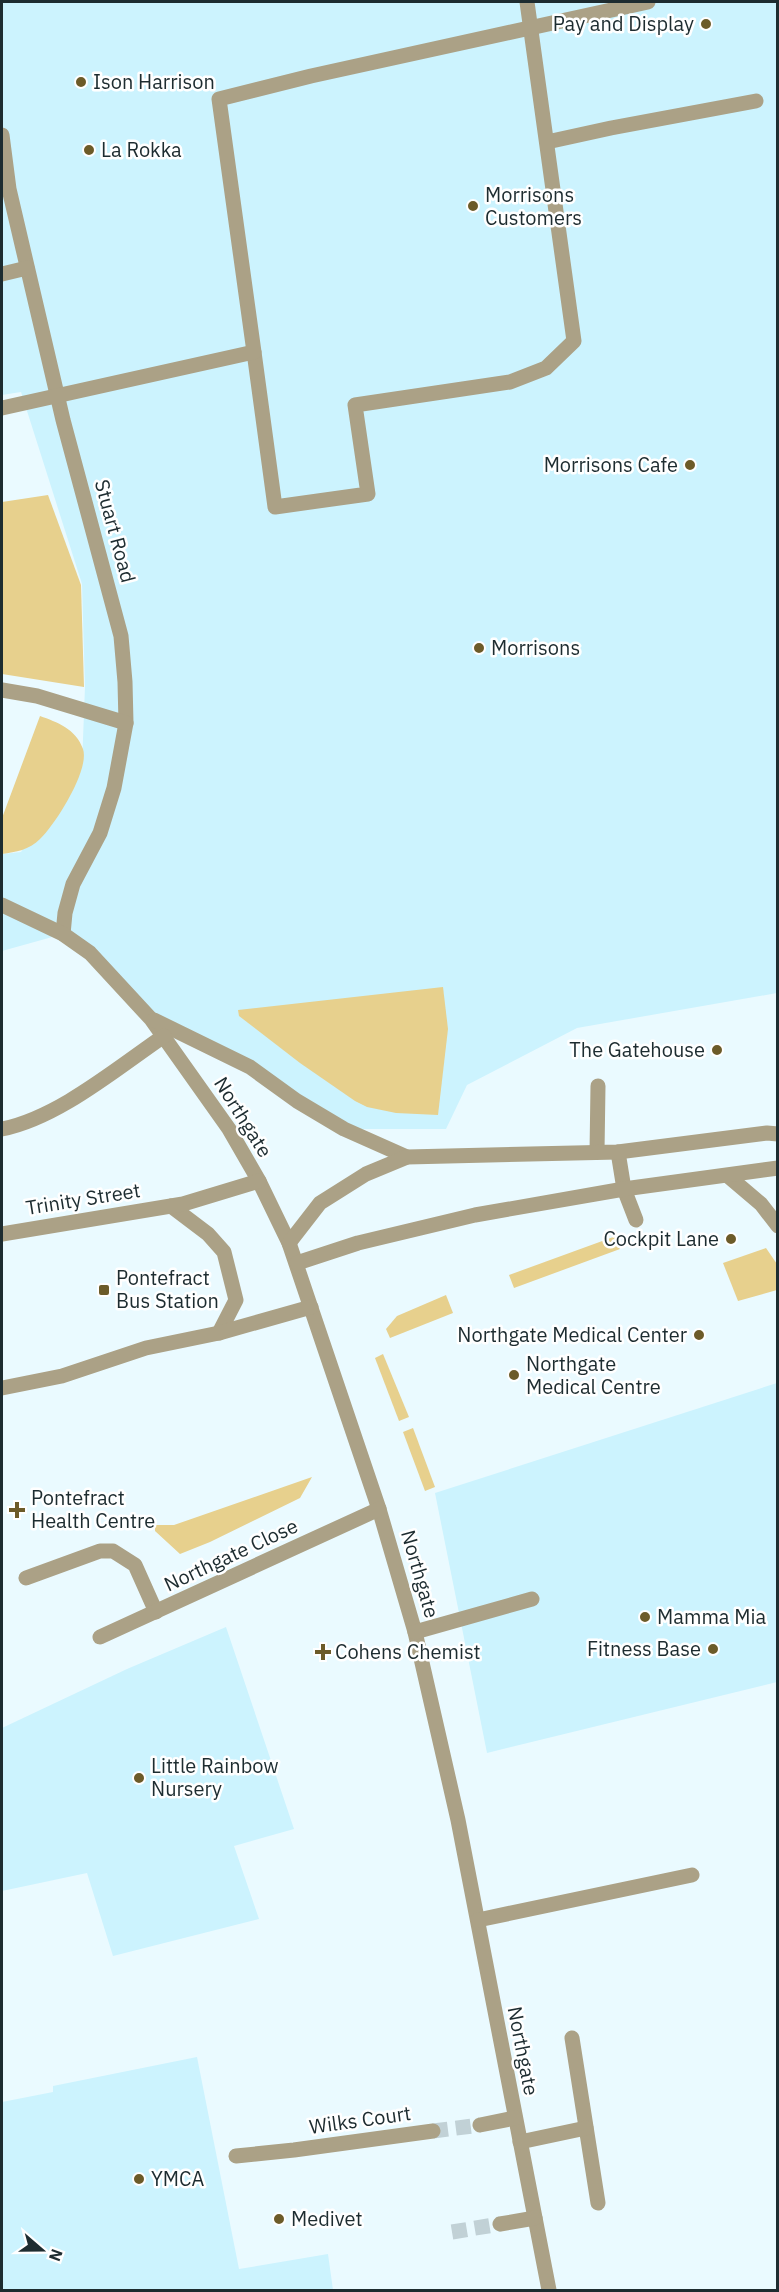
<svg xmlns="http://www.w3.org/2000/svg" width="779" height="2292" viewBox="0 0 779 2292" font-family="'IBM Plex Sans',sans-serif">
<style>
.built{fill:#ccf3fe}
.green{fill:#e7d08d}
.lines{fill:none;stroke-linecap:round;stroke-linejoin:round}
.minor-tunnel{stroke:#c1d1d6;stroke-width:15;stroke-dasharray:15 8;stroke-linecap:butt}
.minor{stroke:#aba186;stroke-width:15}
.poi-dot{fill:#6c5b29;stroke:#fff;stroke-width:2}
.labels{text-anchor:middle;stroke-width:5;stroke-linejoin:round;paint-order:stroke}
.poi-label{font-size:20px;fill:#1d2c30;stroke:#fff;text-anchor:start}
.street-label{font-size:20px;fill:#1d2c30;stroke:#fff}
</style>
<rect width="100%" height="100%" fill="#eafaff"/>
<g class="built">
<polygon points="2,2 777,2 777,993 577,1028 467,1085 446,1129 344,1129 151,1019 63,934 2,951 2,854 21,852 82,765 85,687 82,584 21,392 2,395"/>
<polygon points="777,1383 777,1682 487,1753 435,1493"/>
<polygon points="226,1627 294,1829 234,1846 259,1919 113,1956 87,1873 2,1891 2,1728 127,1669"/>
<polygon points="197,2057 239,2269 328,2254 333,2290 2,2290 2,2102 53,2092 53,2086"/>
</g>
<g class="green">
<polygon points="48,495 81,585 84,687 2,674 2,502"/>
<path d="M40,716c17,6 36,13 43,33 7,21 -28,76 -43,90 -11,11 -24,13 -38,15v-36z"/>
<polygon points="443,987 448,1029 438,1115 396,1113 367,1107 355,1101 300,1063 239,1016 238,1010"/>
<polygon points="616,1236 620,1249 514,1288 509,1275"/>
<polygon points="766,1248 777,1264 777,1290 738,1301 723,1263"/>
<polygon points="446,1295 453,1313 390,1338 386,1329 397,1316"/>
<polygon points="383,1354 409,1417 399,1421 375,1358"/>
<polygon points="413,1428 435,1487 425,1491 403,1432"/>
<polygon points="312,1477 300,1498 210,1542 180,1554 155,1531 155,1525 174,1525"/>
</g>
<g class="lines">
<g class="minor-tunnel">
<polyline points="433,2131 480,2125"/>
<polyline points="452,2232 500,2224"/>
</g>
<g class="minor">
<polyline points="2,135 9,189 63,420 121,636 125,682 126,723 114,788 100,833 73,884 65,913 63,934"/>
<polyline points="547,142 611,128 756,101"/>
<polyline points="2,274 27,268"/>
<polyline points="254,352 275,507 368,494 355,405 510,382 546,368 574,341 527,2"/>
<polyline points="2,408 254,352 219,99 311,76 648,2"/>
<polyline points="2,690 37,696 126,723"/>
<polyline points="2,905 63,934 90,953 151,1019 229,1129 259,1181 289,1243 379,1509 415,1632 458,1820 549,2290"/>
<polyline points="154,1020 250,1067 297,1101 344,1129 407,1157"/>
<path d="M2,1129c56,-11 115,-61 162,-93"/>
<polyline points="597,1152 598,1086"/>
<polyline points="618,1152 624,1189 636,1220"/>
<polyline points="728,1176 761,1204 778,1226"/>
<polyline points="171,1206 208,1234 224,1252 236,1300 219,1333"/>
<polyline points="2,1234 183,1204 259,1181"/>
<polyline points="289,1243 320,1203 366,1174 407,1157 618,1152 767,1133 778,1134"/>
<polyline points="297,1263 358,1243 475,1215 624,1189 778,1168"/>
<polyline points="2,1388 62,1376 146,1348 219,1333 311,1307"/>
<polyline points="26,1578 100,1551 113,1551 135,1565 156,1612"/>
<polyline points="415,1632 532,1599"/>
<polyline points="100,1637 379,1509"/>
<polyline points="478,1920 692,1875"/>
<polyline points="572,2038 598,2203"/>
<polyline points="480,2125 515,2118"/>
<polyline points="520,2142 586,2128"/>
<polyline points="236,2156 294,2150 433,2131"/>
<polyline points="500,2224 535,2218"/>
</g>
</g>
<g class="poi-dot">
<circle cx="706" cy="24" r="6"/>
<circle cx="81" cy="82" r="6"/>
<circle cx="89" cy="150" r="6"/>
<circle cx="473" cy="206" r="6"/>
<circle cx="690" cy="465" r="6"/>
<circle cx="479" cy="648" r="6"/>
<circle cx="717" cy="1050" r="6"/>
<circle cx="731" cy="1239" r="6"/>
<rect x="98" y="1284" width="12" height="12" rx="3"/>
<circle cx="699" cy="1335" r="6"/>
<circle cx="514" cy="1375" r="6"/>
<path d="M14 1501h6v6h6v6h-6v6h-6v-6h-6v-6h6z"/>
<circle cx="645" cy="1617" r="6"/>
<circle cx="713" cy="1649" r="6"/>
<path d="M320 1643h6v6h6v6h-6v6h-6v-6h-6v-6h6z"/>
<circle cx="139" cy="1778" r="6"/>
<circle cx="139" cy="2179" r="6"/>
<circle cx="279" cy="2219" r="6"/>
</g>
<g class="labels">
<g class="poi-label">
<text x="694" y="31" text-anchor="end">Pay and Display</text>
<text x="93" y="89">Ison Harrison</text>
<text x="101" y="157">La Rokka</text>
<text x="485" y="202">Morrisons<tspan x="485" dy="23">Customers</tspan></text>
<text x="678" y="472" text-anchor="end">Morrisons Cafe</text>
<text x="491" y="655">Morrisons</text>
<text x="705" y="1057" text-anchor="end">The Gatehouse</text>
<text x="719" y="1246" text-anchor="end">Cockpit Lane</text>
<text x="116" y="1285">Pontefract<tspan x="116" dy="23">Bus Station</tspan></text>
<text x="687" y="1342" text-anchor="end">Northgate Medical Center</text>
<text x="526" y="1371">Northgate<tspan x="526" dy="23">Medical Centre</tspan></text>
<text x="31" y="1505">Pontefract<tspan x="31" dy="23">Health Centre</tspan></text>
<text x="657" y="1624">Mamma Mia</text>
<text x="701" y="1656" text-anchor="end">Fitness Base</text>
<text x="335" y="1659">Cohens Chemist</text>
<text x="151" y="1773">Little Rainbow<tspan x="151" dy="23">Nursery</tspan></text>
<text x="151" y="2186">YMCA</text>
<text x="291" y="2226">Medivet</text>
</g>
<g class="street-label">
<text transform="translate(115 531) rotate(75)" y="7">Stuart Road</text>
<text transform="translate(243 1117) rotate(58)" y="7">Northgate</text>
<text transform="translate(83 1199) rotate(-9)" y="7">Trinity Street</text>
<text transform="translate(231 1555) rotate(-25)" y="7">Northgate Close</text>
<text transform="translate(420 1574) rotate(74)" y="7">Northgate</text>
<text transform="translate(523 2051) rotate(79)" y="7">Northgate</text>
<text transform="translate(360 2120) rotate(-8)" y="7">Wilks Court</text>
</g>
</g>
<rect width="779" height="2292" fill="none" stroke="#1d2c30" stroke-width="6"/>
<g transform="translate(42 2250) rotate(110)" stroke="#ffffff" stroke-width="4.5" paint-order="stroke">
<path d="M0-4.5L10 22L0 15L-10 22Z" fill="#1d2c30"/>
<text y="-9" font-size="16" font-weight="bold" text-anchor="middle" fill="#1d2c30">N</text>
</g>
</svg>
